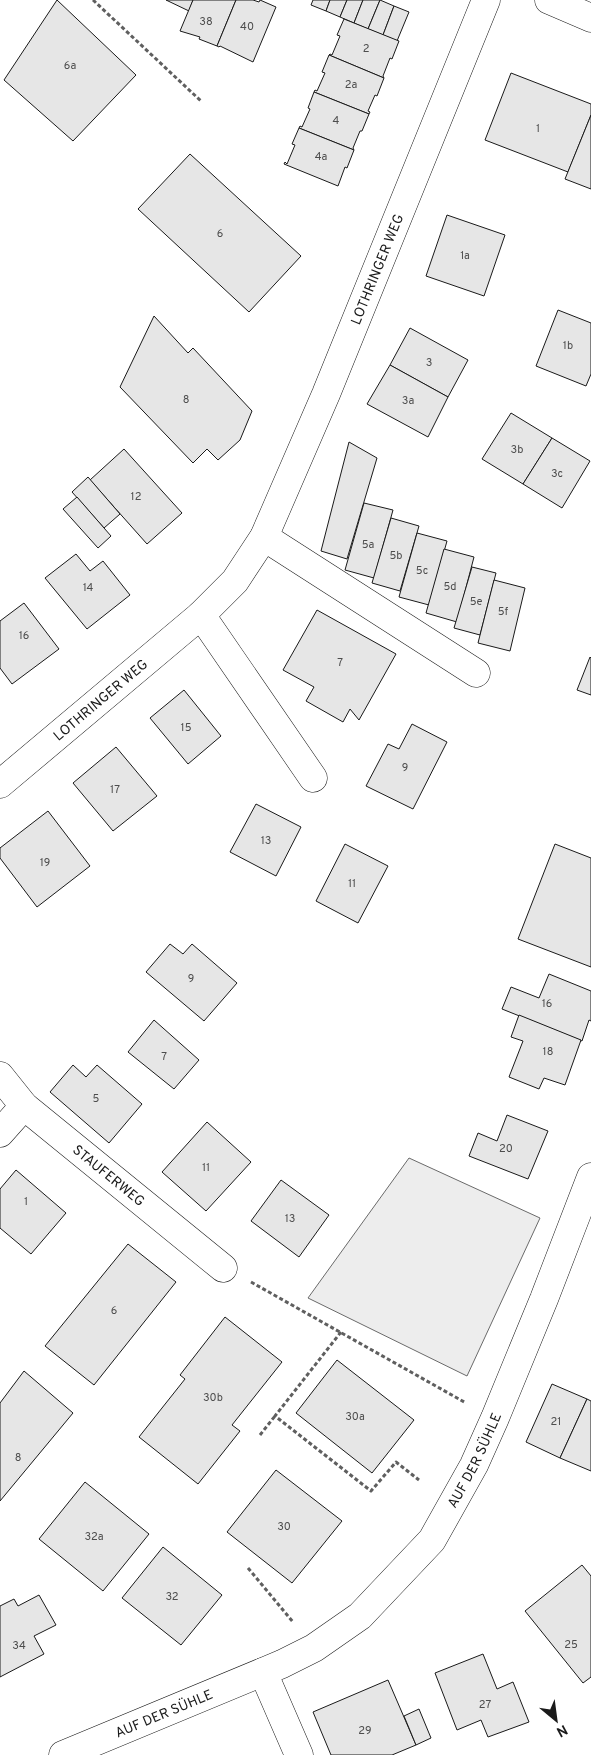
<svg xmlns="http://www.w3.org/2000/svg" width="591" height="1755" viewBox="0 0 591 1755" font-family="Overpass,sans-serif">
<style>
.green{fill:#ededed;stroke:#6a6a6a}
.building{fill:#e6e6e6;stroke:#1a1a1a}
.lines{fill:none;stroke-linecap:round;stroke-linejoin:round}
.minor-casing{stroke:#1a1a1a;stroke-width:29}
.path{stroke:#5f5f5f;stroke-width:3;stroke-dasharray:4 2.5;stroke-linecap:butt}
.minor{stroke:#fff;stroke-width:28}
.labels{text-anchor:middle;stroke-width:4;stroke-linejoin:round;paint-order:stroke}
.number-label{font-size:11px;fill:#4d4d4d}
.street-label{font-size:14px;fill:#1a1a1a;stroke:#fff}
</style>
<rect width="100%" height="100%" fill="#fff"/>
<polygon class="green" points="409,1158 540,1218 467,1376 308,1298"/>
<g class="building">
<polygon points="57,0 136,75 73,141 4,80"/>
<polygon points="166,0 193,0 189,11"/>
<polygon points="193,0 236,0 217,46 199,39 200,37 180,31"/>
<polygon points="236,0 253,0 259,2 260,0 276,7 253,62 220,46 219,47 217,46"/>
<polygon points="313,0 330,0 326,11 311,5"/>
<polygon points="330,0 347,0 340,17 326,11"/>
<polygon points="347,0 363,0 354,23 340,17"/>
<polygon points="363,0 380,0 368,29 354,23"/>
<polygon points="380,0 394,6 383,35 368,29"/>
<polygon points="394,6 409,12 397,41 383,35"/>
<polygon points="344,19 399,41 392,59 390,58 383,76 384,78 329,55 330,54 332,55 340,36 337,35"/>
<polygon points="329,55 384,78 377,96 375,95 368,111 370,112 369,114 314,92 315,90 317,91 325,73 322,72"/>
<polygon points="511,73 591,104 591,115 568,172 485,140"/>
<polygon points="314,92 369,114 362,131 360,131 353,148 354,150 299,128 300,126 302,127 310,109 308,108"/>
<polygon points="591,115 591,189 565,179"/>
<polygon points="299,128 354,150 347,168 345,167 338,186 284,164 285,162 287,164 295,145 292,144"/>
<polygon points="190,154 301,256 249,312 138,209"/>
<polygon points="447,215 505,235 484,296 426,276"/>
<polygon points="558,310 591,323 591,374 586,386 536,366"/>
<polygon points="154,316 188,353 193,348 252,411 240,440 218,460 207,449 193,463 120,387"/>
<polygon points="410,328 468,360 448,397 390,365"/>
<polygon points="390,365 448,397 428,437 367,404"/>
<polygon points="511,413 552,438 523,484 482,459"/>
<polygon points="552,438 590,461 562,508 523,484"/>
<polygon points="349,442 377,458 347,559 321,551"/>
<polygon points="124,449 182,513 147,544 90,480"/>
<polygon points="88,477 120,514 104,528 72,492"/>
<polygon points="77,497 111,536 98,548 63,509"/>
<polygon points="364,503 393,510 374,578 345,570"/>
<polygon points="391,518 419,526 400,591 372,583"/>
<polygon points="417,533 447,541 429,605 399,597"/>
<polygon points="444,549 474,557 457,622 426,613"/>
<polygon points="76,554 90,571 103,561 130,595 87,629 45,578"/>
<polygon points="472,567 496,573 480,635 454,628"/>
<polygon points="494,580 525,588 510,651 478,643"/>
<polygon points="24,603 59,649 12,684 0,668 0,621"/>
<polygon points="317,610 396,654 359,720 350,709 343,722 306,701 314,687 283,670"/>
<polygon points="590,657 591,658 591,695 577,690"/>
<polygon points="184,690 221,736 188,764 150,718"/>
<polygon points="412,724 447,742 413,809 366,786 388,744 399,749"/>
<polygon points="116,747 157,796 113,831 73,783"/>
<polygon points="256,804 301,827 276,876 230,852"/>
<polygon points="48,811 90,866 37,907 0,858 0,848"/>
<polygon points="345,844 388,866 358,923 316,901"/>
<polygon points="555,844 591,858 591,967 518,939"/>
<polygon points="170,944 183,954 192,944 237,983 204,1021 146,972"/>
<polygon points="549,974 591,991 591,1021 589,1020 582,1041 502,1009 511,987 539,998"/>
<polygon points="519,1015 581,1040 565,1085 544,1078 539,1089 509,1077 523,1041 511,1037"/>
<polygon points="154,1020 199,1060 174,1089 128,1052"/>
<polygon points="73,1065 86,1077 97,1065 142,1104 109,1143 50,1092"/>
<polygon points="507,1115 548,1131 528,1179 469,1156 478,1133 497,1141"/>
<polygon points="207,1122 251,1162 206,1211 162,1172"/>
<polygon points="16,1170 66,1213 31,1254 0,1228 0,1189"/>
<polygon points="281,1180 329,1215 299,1257 251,1221"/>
<polygon points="128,1244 176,1282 94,1385 45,1346"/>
<polygon points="225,1317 282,1362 232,1425 240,1431 198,1484 139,1437 185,1379 180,1375"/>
<polygon points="337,1360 414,1420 372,1473 296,1413"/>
<polygon points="24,1371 73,1413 0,1501 0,1403"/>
<polygon points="552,1384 587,1399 560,1458 526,1442"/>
<polygon points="587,1399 591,1401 591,1471 560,1458"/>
<polygon points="276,1470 342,1521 292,1583 227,1532"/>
<polygon points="85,1482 149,1534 103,1591 39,1539"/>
<polygon points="163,1547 222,1595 181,1645 122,1598"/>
<polygon points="582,1565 591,1576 591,1677 583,1683 525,1611"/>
<polygon points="39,1595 56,1625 34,1636 44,1654 0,1677 0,1606 14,1599 18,1606"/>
<polygon points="483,1654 497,1689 513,1682 529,1722 488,1737 481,1720 457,1730 435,1673"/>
<polygon points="388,1680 416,1745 392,1755 331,1755 313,1712"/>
<polygon points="419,1709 431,1738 416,1745 404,1716"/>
</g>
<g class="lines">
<g class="minor-casing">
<g id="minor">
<polyline points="549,0 591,18"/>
<polyline points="264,537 476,673"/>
<polyline points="201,615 313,778"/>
<path id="s1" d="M0,784l201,-169 34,-34 29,-44 62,-143 160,-394"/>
<path id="s2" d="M0,1076l24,30 199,162"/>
<polyline points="0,1133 24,1106"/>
<polyline points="263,1672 299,1755"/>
<path id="s3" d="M63,1755l219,-91 32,-16 46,-32 72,-76 42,-75 21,-47 49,-119 47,-122"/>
</g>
</g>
<g class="path">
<polyline points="93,0 202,102"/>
<polyline points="251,1282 466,1403"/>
<polyline points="341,1332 275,1416 371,1491 396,1462 419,1480"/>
<polyline points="260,1435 275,1416"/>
<polyline points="248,1568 293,1622"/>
</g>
<use href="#minor" class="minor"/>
</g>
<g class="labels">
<g class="number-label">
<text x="206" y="25">38</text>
<text x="247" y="30">40</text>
<text x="366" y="52">2</text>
<text x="70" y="69">6a</text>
<text x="351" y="88">2a</text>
<text x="336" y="124">4</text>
<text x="538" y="132">1</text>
<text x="321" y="160">4a</text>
<text x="220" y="237">6</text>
<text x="465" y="259">1a</text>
<text x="568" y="349">1b</text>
<text x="429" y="366">3</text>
<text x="186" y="403">8</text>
<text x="408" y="404">3a</text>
<text x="517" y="453">3b</text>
<text x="557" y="477">3c</text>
<text x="136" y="500">12</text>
<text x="368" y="548">5a</text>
<text x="396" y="559">5b</text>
<text x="422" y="574">5c</text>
<text x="450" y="590">5d</text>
<text x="88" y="591">14</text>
<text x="476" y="605">5e</text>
<text x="503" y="615">5f</text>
<text x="24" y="639">16</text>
<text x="340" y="666">7</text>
<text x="186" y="731">15</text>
<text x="405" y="771">9</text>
<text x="115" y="793">17</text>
<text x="266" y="844">13</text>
<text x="45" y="866">19</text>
<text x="352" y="887">11</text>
<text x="191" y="982">9</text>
<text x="547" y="1007">16</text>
<text x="548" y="1055">18</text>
<text x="164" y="1060">7</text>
<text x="96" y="1102">5</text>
<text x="506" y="1152">20</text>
<text x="206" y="1171">11</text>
<text x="26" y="1205">1</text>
<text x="290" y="1222">13</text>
<text x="114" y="1314">6</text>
<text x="213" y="1401">30b</text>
<text x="355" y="1420">30a</text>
<text x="556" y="1425">21</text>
<text x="18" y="1461">8</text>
<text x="284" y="1530">30</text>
<text x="94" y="1540">32a</text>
<text x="172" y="1600">32</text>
<text x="571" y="1648">25</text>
<text x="19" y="1649">34</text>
<text x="485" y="1708">27</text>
<text x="365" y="1734">29</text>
</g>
<g class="street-label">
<text dy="5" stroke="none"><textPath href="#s1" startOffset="654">LOTHRINGER WEG</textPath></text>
<text dy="5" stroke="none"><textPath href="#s1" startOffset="131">LOTHRINGER WEG</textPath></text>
<text dy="5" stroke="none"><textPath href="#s2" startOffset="148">STAUFERWEG</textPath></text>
<text dy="5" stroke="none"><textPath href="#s3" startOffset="524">AUF DER SÜHLE</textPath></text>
<text dy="5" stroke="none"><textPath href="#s3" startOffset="109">AUF DER SÜHLE</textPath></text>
</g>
</g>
<g transform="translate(556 1720) rotate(151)" stroke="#ffffff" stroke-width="4" paint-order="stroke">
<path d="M0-4L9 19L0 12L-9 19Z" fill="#1a1a1a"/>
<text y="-8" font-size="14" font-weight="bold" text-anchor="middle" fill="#1a1a1a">N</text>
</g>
</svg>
